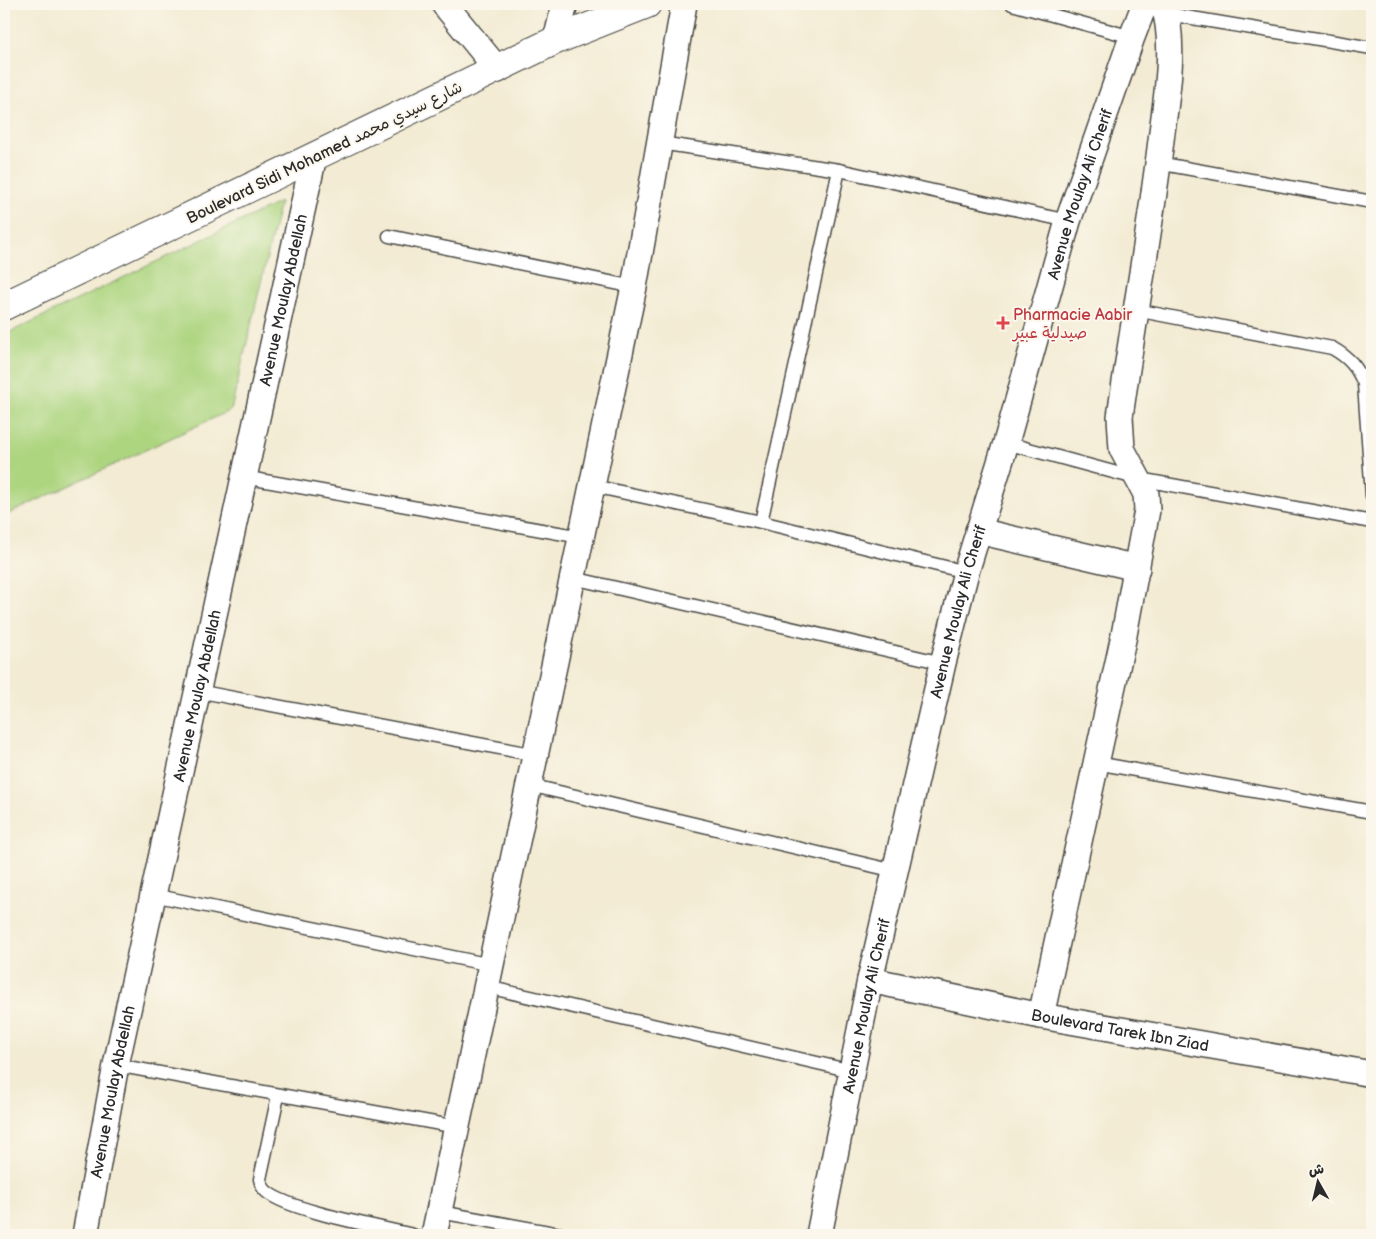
<svg xmlns="http://www.w3.org/2000/svg" width="1376" height="1239" viewBox="0 0 1376 1239" font-family="'Balsamiq Sans','Playpen Sans Arabic',sans-serif">
<style>
.green{fill:#add580;stroke:#6c8056}
.lines{fill:none;stroke-linecap:round;stroke-linejoin:round}
.service-casing{stroke:#494844;stroke-width:15}
.minor-casing{stroke:#494844;stroke-width:28}
.primary-casing{stroke:#494844;stroke-width:30}
.service{stroke:#fff;stroke-width:12}
.minor{stroke:#fff;stroke-width:25}
.primary{stroke:#fff;stroke-width:28}
.health-dot{fill:#e0444e;stroke:#fbf7ec;stroke-width:2}
.labels{text-anchor:middle;stroke-width:4;stroke-linejoin:round;paint-order:stroke}
.street-label{font-size:16px;fill:#2b2b2b;stroke:#fbf7ec}
.health-label{font-size:16px;fill:#be3a42;stroke:#fbf7ec;text-anchor:start}
</style>
<rect width="100%" height="100%" fill="#fbf7ec"/>
<filter id="ink" filterUnits="userSpaceOnUse"><feTurbulence type="fractalNoise" baseFrequency=".02" numOctaves="2"/><feDisplacementMap in="SourceGraphic" scale="10" xChannelSelector="R" yChannelSelector="G"/><feConvolveMatrix kernelMatrix="1 2 1 2 8 2 1 2 1" color-interpolation-filters="sRGB"/></filter>
<filter id="wash" filterUnits="userSpaceOnUse"><feTurbulence type="fractalNoise" baseFrequency=".0096" numOctaves="4" result="noise"/><feDisplacementMap in="SourceGraphic" scale="20" xChannelSelector="R" yChannelSelector="G"/><feGaussianBlur stdDeviation="1.12" result="paint"/><feColorMatrix in="noise" values="0 0 0 0 0 0 0 0 0 0 0 0 0 0 0 0 0 1.4 0 .05"/><feComposite in="paint" operator="in"/></filter>
<g filter="url(#wash)">
<rect width="100%" height="100%" fill="#f3ebd3"/>
<polygon class="green" points="280,202 231,410 4,516 4,335"/>
</g>
<g filter="url(#ink)">
<g class="lines">
<g class="service-casing">
<g id="service">
<polyline points="1012,4 1132,37"/>
<polyline points="1162,13 1372,48"/>
<polyline points="660,143 839,170 1068,221"/>
<polyline points="1158,163 1372,202"/>
<polyline points="389,236 634,287"/>
<path d="M1136,310l196,38c16,9 25,18 32,36l8,112"/>
<polyline points="1006,443 1139,479 1372,522"/>
<polyline points="243,477 581,537"/>
<polyline points="593,486 761,522 966,572"/>
<polyline points="761,522 839,170"/>
<polyline points="573,578 943,663"/>
<polyline points="197,691 536,755"/>
<polyline points="1096,763 1372,812"/>
<polyline points="529,785 895,871"/>
<polyline points="153,895 491,965"/>
<polyline points="487,987 852,1071"/>
<polyline points="116,1065 457,1127"/>
<path d="M278,1096l-18,83c1,5 2,9 7,13 23,19 113,35 146,43"/>
<polyline points="440,1212 565,1235"/>
</g>
</g>
<g class="minor-casing">
<g id="minor">
<polyline points="444,4 498,70"/>
<polyline points="556,40 565,4"/>
<polyline points="978,531 1137,568"/>
<path id="s1" d="M870,980l171,36 331,58"/>
<path d="M1041,1016l83,-381 23,-125 -1,-16 -24,-45 -2,-32c13,-95 31,-190 42,-285 5,-38 14,-93 1,-128"/>
<path id="s2" d="M85,1235l31,-170 198,-909"/>
<polyline points="434,1235 634,287 684,4"/>
<path id="s3" d="M819,1235l51,-255 73,-317 23,-91 40,-129 62,-222 64,-184 10,-26 7,-7"/>
</g>
</g>
<g class="primary-casing">
<polyline id="primary" points="4,306 556,40 647,4"/>
</g>
<use href="#service" class="service"/>
<use href="#minor" class="minor"/>
<use href="#primary" class="primary"/>
</g>
</g>
<path class="health-dot" d="M1000.5 315.5h5v5h5v5h-5v5h-5v-5h-5v-5h5z"/>
<g class="labels">
<g class="street-label">
<text transform="translate(324 152) rotate(-26)" y="6">Boulevard Sidi Mohamed شارع سيدي محمد</text>
<text dy="6" stroke="none"><textPath href="#s3" startOffset="1074">Avenue Moulay Ali Cherif</textPath></text>
<text dy="6" stroke="none"><textPath href="#s2" startOffset="956">Avenue Moulay Abdellah</textPath></text>
<text dy="6" stroke="none"><textPath href="#s3" startOffset="639">Avenue Moulay Ali Cherif</textPath></text>
<text dy="6" stroke="none"><textPath href="#s2" startOffset="551">Avenue Moulay Abdellah</textPath></text>
<text dy="6" stroke="none"><textPath href="#s3" startOffset="234">Avenue Moulay Ali Cherif</textPath></text>
<text dy="6" stroke="none"><textPath href="#s1" startOffset="255">Boulevard Tarek Ibn Ziad</textPath></text>
<text dy="6" stroke="none"><textPath href="#s2" startOffset="146">Avenue Moulay Abdellah</textPath></text>
</g>
<g class="health-label">
<text x="1013" y="320">Pharmacie Aabir<tspan x="1013" dy="18">صيدلية عبير</tspan></text>
</g>
</g>
<rect width="1376" height="1239" fill="none" stroke="#fbf7ec" stroke-width="20"/>
<g transform="translate(1318 1182) rotate(352)" stroke="#fbf7ec" stroke-width="4" paint-order="stroke">
<path d="M0-4L9 19L0 12L-9 19Z" fill="#2b2b2b"/>
<text y="-8" font-size="14" font-weight="bold" text-anchor="middle" fill="#2b2b2b">ش</text>
</g>
</svg>
